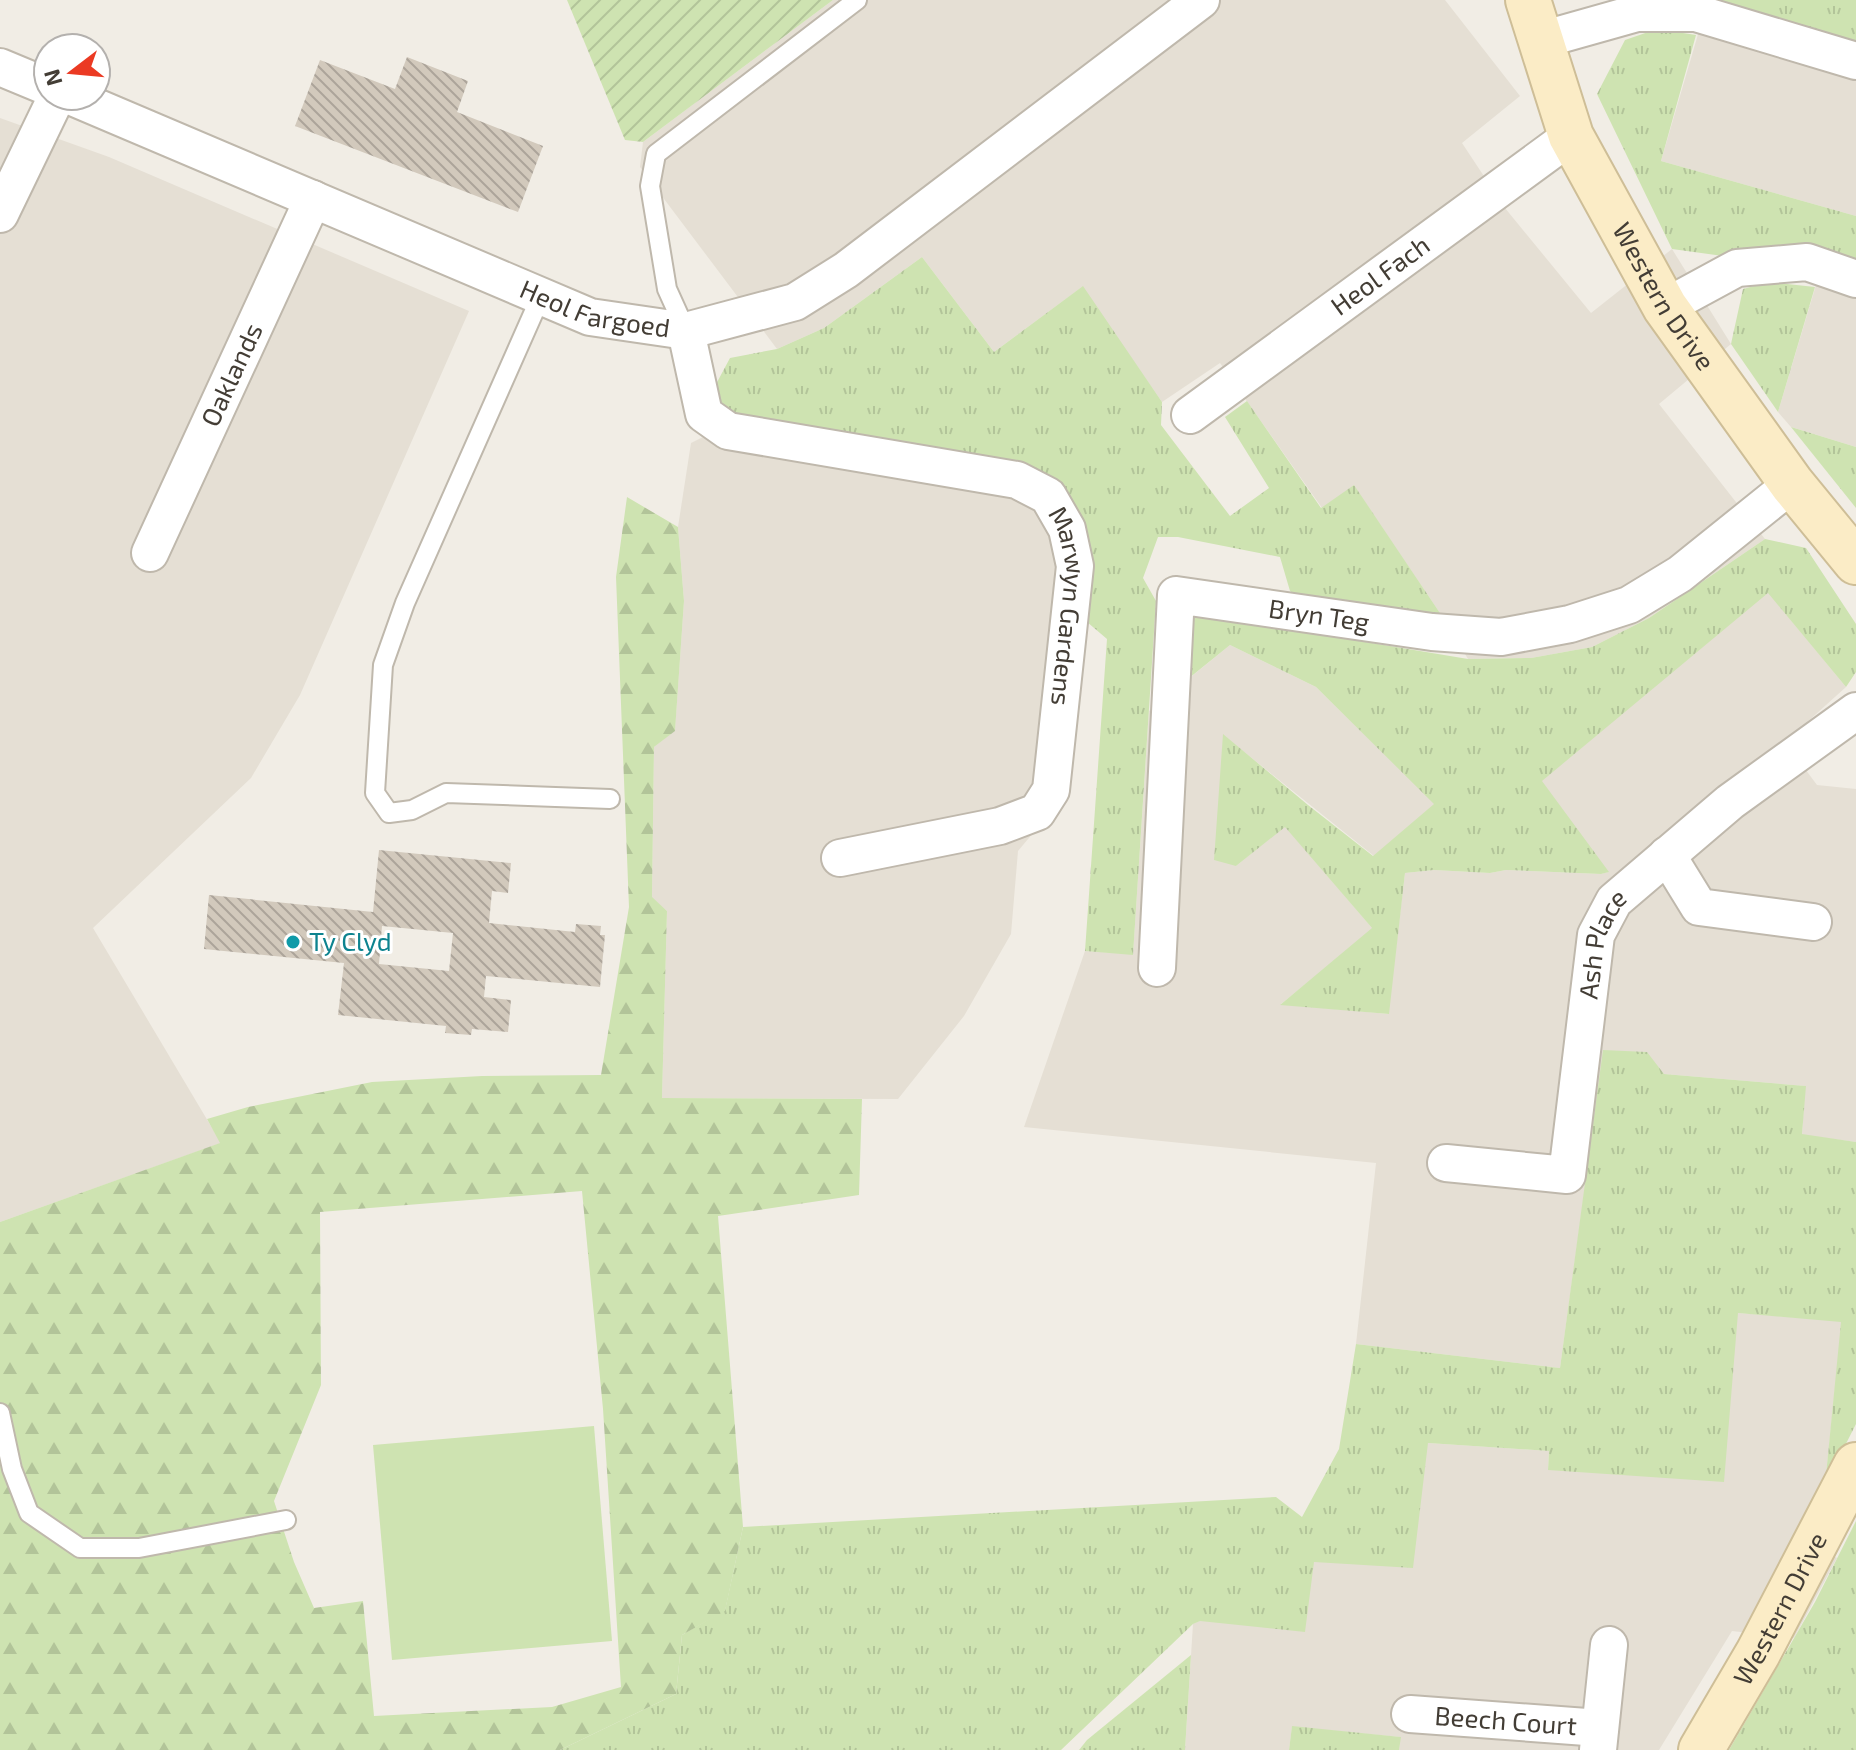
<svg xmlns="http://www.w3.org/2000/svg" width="1856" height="1750" viewBox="0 0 1856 1750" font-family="'Exo 2',sans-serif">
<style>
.residential{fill:#e5dfd4}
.grass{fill:url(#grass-tufts)}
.forest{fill:url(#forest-firs);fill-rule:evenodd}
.garden{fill:url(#garden-furrows)}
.pitch{fill:#cee3b1}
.building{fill:url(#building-back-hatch);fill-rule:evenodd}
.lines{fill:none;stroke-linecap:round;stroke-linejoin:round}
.lane-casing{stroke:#bfb8ac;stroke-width:22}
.street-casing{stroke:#bfb8ac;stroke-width:40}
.secondary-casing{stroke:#cebe97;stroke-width:48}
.lane{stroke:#fff;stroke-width:18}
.street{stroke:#fff;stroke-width:36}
.secondary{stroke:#fbecc6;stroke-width:44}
.culture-dot{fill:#0f9aa8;stroke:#fff;stroke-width:3}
.labels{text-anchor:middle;stroke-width:6;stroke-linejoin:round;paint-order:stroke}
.street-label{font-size:26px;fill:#433d35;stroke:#fff}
.culture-label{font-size:26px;fill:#0d838f;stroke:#fff;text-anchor:start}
</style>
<defs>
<pattern id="grass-tufts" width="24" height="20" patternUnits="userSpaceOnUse" patternTransform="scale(2)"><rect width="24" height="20" fill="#cee3b1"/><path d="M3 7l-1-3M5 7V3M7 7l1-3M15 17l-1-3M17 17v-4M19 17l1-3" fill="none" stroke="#b2c499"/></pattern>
<pattern id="forest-firs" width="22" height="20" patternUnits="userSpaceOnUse" patternTransform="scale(2)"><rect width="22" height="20" fill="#cee3b1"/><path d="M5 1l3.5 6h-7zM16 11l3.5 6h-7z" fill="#b2c499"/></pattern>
<pattern id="garden-furrows" width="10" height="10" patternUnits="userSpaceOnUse" patternTransform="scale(2)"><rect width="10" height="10" fill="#cee3b1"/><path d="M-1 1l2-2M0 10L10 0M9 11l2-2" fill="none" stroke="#b2c499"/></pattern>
<pattern id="building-back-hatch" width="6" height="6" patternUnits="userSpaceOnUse" patternTransform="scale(2)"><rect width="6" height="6" fill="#d2c9bc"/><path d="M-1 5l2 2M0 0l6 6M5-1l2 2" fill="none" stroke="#aca49a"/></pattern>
</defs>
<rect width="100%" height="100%" fill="#f1ede5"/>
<g class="residential">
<polygon points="833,0 1445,0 1520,96 1462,143 1505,208 1591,313 1672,249 1731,344 1659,404 1765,539 1649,618 1592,647 1531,658 1468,659 1446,622 1354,486 1322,508 1220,363 1162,402 1082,287 994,352 922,257 824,328 777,349 640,167 643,142"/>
<polygon points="1708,0 1856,45 1856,216 1661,161"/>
<polygon points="0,118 109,157 469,311 300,695 251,778 93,928 221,1143 0,1222"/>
<polygon points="1825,255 1856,265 1856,447 1791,427 1778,412"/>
<polygon points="731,423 1034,478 1078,509 1089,555 1054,808 1018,851 1011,934 964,1016 898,1099 662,1098 667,911 652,898 654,747 675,730 684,601 678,527 691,443"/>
<polygon points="1768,592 1846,687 1785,742 1817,785 1856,789 1856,1142 1802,1135 1805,1086 1664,1074 1604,1050 1560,1368 1356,1344 1376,1163 1024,1127 1085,951 1133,954 1149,711 1230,645 1316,687 1435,804 1374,856 1223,735 1236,866 1285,826 1373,929 1281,1004 1388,1014 1405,873 1434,870 1490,873 1506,870 1601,874 1608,872 1541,781"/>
<polygon points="1738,1313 1842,1321 1825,1485 1796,1537 1837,1558 1794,1638 1732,1631 1659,1750 1399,1750 1400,1737 1292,1727 1289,1750 1185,1750 1193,1624 1314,1562 1428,1443 1549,1451 1548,1469"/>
</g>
<g class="grass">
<polygon points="1708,0 1856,0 1856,45"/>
<polygon points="1657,29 1696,35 1661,161 1856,216 1856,265 1723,256 1672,249 1597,94 1625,40"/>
<polygon points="922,257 994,352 1083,286 1162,402 1161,425 1230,516 1269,488 1225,417 1247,401 1321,508 1354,485 1446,622 1303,601 1290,591 1280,557 1178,537 1158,537 1143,578 1156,601 1133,955 1085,951 1107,639 1080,616 1089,555 1078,509 1034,478 731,423 720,405 715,386 730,358 777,349 824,328"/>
<polygon points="1769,282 1815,287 1778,412 1731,344 1743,289"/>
<polygon points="1791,427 1856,447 1856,508"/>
<polygon points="1765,539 1806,548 1856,624 1856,672 1846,687 1768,593 1542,781 1609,872 1601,874 1506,870 1490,873 1434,870 1405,873 1389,1014 1280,1005 1372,928 1285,827 1236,866 1214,860 1223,734 1308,805 1373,856 1434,804 1316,687 1230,645 1183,683 1186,621 1203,615 1468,659 1531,658 1592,647 1649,618"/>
<polygon points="1603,1050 1647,1052 1664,1074 1806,1086 1802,1134 1856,1142 1856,1424 1825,1485 1841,1322 1738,1313 1724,1482 1548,1470 1549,1451 1428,1443 1413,1568 1314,1562 1305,1632 1200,1621 1193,1624 1061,1750 560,1750 676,1694 682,1635 725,1610 743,1527 1276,1497 1302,1517 1339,1449 1356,1344 1560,1368"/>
<polygon points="1856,1521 1856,1750 1729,1750 1815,1602"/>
<polygon points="1191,1655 1185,1750 1079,1750 1087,1740"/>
<polygon points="1292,1726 1401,1737 1399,1750 1289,1750"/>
</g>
<path class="forest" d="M627,497l51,30 6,74 -9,130 -21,16 -2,150 15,14 -5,187 200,1 -3,96 -141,21 25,311 -18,84 -43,24 -6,59 -116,56h-560v-528l220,-79 -13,-24 41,-12 124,-25 110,-6 119,-1 28,-168 -13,-330zM582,1191l21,218 18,278 -69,20 -178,9 -11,-115 -49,7 -20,-46 -20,-61 47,-116 -1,-173z"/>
<polygon class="garden" points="567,0 833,0 643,142 625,140"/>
<polygon class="pitch" points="594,1426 612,1641 392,1660 373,1445"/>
<g class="building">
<polygon points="407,57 468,81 457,112 543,146 518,212 295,126 320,60 395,89"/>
<path d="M379,850l132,13 -3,30 -16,-2 -3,32 86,9 1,-8 25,2 -1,9h5l-5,52 -114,-11 -2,21 27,3 -3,32 -36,-3 -1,6 -26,-2 1,-7 -108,-11 6,-52 -140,-14 5,-54 164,17zM382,926l71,7 -4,38 -70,-7z"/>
</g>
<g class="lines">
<g class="lane-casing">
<g id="lane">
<polyline points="541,296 405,603 383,665 375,793 389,813 412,810 446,793 610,799"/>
<polyline points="686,331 667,289 650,186 656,154 857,0"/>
<polyline points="0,1413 12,1469 29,1513 80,1548 139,1548 286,1520"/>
</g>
</g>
<g class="street-casing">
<g id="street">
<polyline points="1541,40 1637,13 1696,13 1856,61"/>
<polyline points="0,67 48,87"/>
<path id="s1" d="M70,96l520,221 96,14 109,-29 51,-32 355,-270"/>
<polyline points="0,214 57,96"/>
<polyline points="1665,307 1737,268 1807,262 1856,279"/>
<path id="s2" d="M686,331l18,83 24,17 289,49 31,16 19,33 8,37 -24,224 -14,22 -37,14 -160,32"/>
<path id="s3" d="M1190,415l381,-279"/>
<path id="s4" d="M150,553l163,-354"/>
<polyline points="1667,855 1699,907 1813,922"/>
<path id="s5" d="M1157,968l19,-373 256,37 69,5 69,-13 59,-19 51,-31 112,-90"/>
<path id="s6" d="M1446,1163l121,12 29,-240 18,-34 116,-99 126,-91"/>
<path id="s7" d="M1410,1714l190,14"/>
<polyline points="1598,1750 1609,1645"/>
</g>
</g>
<g class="secondary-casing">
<g id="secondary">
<path id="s8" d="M1528,0l43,136 94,171 127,177 64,78"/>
<path id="s9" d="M1701,1750l57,-97 98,-188"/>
</g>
</g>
<use href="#lane" class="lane"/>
<use href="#street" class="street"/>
<use href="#secondary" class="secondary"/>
</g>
<circle class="culture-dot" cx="293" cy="942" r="8"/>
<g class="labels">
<g class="street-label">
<text dy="9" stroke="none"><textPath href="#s3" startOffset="236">Heol Fach</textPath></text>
<text dy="9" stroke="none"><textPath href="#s8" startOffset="328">Western Drive</textPath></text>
<text dy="9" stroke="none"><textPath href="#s1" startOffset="568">Heol Fargoed</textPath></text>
<text dy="9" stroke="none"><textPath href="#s4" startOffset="196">Oaklands</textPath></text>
<text dy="9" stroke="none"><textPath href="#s2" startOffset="558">Marwyn Gardens</textPath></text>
<text dy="9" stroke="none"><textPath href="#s5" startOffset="518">Bryn Teg</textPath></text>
<text dy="9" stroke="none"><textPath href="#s6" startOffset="356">Ash Place</textPath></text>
<text dy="9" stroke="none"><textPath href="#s9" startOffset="162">Western Drive</textPath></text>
<text dy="9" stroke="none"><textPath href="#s7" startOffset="96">Beech Court</textPath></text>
</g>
<g class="culture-label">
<text x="309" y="951">Ty Clyd</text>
</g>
</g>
<g transform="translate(72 72) rotate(254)"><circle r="38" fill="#ffffff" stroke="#b4b1ae" stroke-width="2"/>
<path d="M0-6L14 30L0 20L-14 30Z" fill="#eb3a23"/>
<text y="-12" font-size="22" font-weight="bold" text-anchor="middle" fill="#433d35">N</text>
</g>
</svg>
